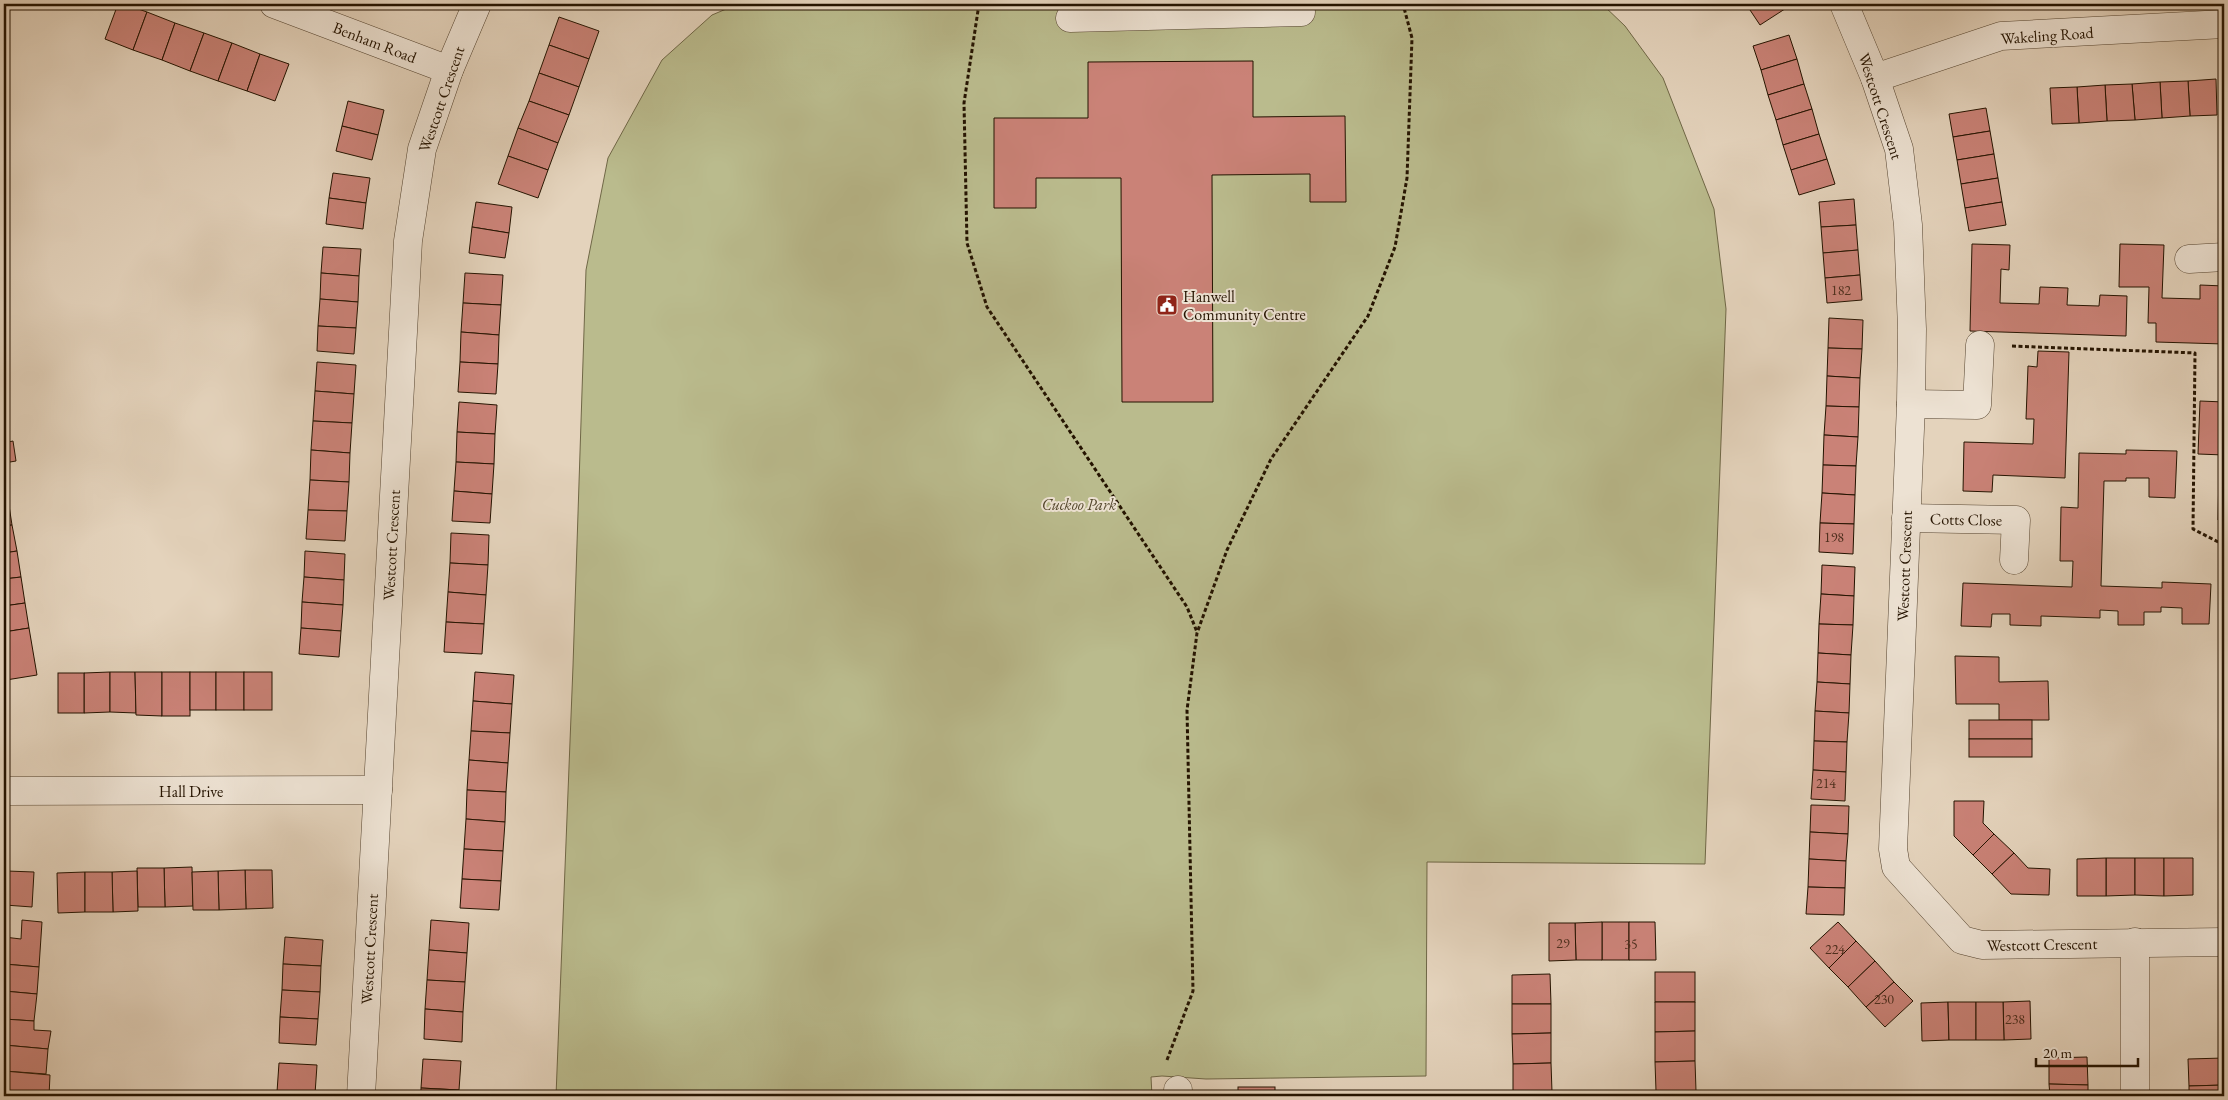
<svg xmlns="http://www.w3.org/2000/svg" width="2228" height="1100" viewBox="0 0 2228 1100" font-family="'EB Garamond',serif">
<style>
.green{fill:#babb8d;stroke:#6f6746}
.building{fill:#ca8277;stroke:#241300}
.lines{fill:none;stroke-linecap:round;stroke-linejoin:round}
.minor-casing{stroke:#54432f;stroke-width:29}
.path{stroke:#241300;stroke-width:3;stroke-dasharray:4 2.5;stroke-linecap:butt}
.minor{stroke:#ede2d3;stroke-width:28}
.labels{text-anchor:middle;stroke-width:4;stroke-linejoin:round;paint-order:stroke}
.number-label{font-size:14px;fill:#4e2f1e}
.street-label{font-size:16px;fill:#241300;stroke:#ede2d3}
.poi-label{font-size:16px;fill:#241300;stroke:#ede2d3;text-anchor:start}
.park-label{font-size:16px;font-style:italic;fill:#51452a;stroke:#ede2d3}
</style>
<rect width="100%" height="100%" fill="#e4d3bc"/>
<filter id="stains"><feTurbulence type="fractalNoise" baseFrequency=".004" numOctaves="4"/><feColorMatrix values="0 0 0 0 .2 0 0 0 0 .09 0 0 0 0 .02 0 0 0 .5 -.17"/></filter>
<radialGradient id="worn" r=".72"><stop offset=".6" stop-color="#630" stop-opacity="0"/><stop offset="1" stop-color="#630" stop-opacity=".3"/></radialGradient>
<polygon class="green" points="738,4 1602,4 1625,26 1663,78 1714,209 1726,309 1705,864 1427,862 1426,1076 1206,1079 1162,1076 1151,1077 1152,1096 556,1096 573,666 586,270 608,158 662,60 712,15"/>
<g class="building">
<polygon points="118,4 124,4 147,12 133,50 105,39"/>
<polygon points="1746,4 1791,4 1791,5 1760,25"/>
<polygon points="147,12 175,23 162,60 133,50"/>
<polygon points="559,17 599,31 589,59 549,45"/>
<polygon points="175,23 204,33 190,71 162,60"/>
<polygon points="204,33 232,43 218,81 190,71"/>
<polygon points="1789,35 1797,59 1761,70 1753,46"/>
<polygon points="232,43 260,54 247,91 218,81"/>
<polygon points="549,45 589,59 579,87 539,73"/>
<polygon points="260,54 289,64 275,101 247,91"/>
<polygon points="1797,59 1804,84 1768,95 1761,70"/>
<polygon points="1253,61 1253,117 1345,116 1346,202 1310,202 1310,174 1212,175 1213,402 1122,402 1121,178 1036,178 1036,208 994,208 994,118 1088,118 1088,62"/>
<polygon points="539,73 579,87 569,115 529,101"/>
<polygon points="2216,79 2217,115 2190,116 2188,81"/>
<polygon points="2188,81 2190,116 2162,118 2160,82"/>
<polygon points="2160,82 2162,118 2135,120 2132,84"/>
<polygon points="1804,84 1812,109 1776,120 1768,95"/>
<polygon points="2132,84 2135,120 2107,121 2105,85"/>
<polygon points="2105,85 2107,121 2079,123 2077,87"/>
<polygon points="2077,87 2079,123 2052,124 2050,88"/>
<polygon points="348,101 384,110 378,135 342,126"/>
<polygon points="529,101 569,115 558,143 518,128"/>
<polygon points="1986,108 1990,131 1953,137 1949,114"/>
<polygon points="1812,109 1819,134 1783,145 1776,120"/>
<polygon points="342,126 378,135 372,160 336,151"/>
<polygon points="518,128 558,143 548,170 508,156"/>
<polygon points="1990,131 1994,154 1957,160 1953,137"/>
<polygon points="1819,134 1827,159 1791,170 1783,145"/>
<polygon points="1994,154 1998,178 1961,184 1957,160"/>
<polygon points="508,156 548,170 538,198 498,184"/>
<polygon points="1827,159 1835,184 1799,195 1791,170"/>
<polygon points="333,173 370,178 366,203 329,198"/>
<polygon points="1998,178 2002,202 1965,208 1961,184"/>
<polygon points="329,198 366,203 363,229 326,224"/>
<polygon points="1854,199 1856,225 1821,227 1819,202"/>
<polygon points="476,202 512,207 509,233 472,227"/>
<polygon points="2002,202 2006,225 1969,231 1965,208"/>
<polygon points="1856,225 1858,250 1823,253 1821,227"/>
<polygon points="472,227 509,233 505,258 469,253"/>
<polygon points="1972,244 2010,245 2009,270 2001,269 2000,303 2039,304 2040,287 2068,288 2067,305 2099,306 2100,295 2127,296 2126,336 1970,331"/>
<polygon points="2120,244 2164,245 2162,298 2200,299 2200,285 2224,286 2224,344 2156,342 2156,323 2148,323 2149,287 2119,287"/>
<polygon points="323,247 361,249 359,276 321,273"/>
<polygon points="1858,250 1860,275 1825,278 1823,253"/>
<polygon points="321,273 359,276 358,302 320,299"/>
<polygon points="465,273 503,275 501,305 463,303"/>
<polygon points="1860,275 1862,300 1827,303 1825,278"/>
<polygon points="4,289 7,310 4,310"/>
<polygon points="320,299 358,302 356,328 318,326"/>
<polygon points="463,303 501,305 499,335 461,332"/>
<polygon points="1829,318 1863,320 1862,349 1828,348"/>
<polygon points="318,326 356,328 354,354 317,351"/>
<polygon points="461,332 499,335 498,364 460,362"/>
<polygon points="1828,348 1862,349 1860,378 1827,376"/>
<polygon points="2038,351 2069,352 2065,478 1993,475 1992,492 1963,491 1964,442 2033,444 2034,419 2026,419 2028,366 2037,367"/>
<polygon points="317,362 356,365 354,394 315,391"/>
<polygon points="460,362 498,364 496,394 458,392"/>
<polygon points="1827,376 1860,378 1859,407 1826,406"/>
<polygon points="315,391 354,394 352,423 313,421"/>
<polygon points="2200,401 2224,402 2224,455 2198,454"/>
<polygon points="459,402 497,405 495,434 457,432"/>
<polygon points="1826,406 1859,407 1858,437 1824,435"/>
<polygon points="313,421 352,423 350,453 311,450"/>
<polygon points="457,432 495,434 494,464 456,462"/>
<polygon points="1824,435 1858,437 1856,466 1823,465"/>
<polygon points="13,441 16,461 4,463 4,443"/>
<polygon points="311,450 350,453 349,482 310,480"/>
<polygon points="2126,450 2177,451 2175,498 2149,497 2149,478 2126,478 2126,481 2104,481 2101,586 2162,588 2162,582 2211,584 2209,624 2182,624 2182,608 2161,607 2161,612 2144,612 2144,625 2118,625 2118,611 2100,610 2100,618 2041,616 2041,626 2010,625 2010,614 1992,614 1991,627 1961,626 1963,583 2072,587 2073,561 2060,561 2061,507 2078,508 2079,453 2126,454"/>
<polygon points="456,462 494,464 492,494 454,491"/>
<polygon points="1823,465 1856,466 1855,495 1822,493"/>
<polygon points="2219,470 2224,470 2224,520 2218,520"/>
<polygon points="4,473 8,499 4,500"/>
<polygon points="310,480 349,482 347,511 308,510"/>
<polygon points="454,491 492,494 490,523 452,521"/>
<polygon points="1822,493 1855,495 1854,524 1820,523"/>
<polygon points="8,499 12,525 4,526 4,500"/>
<polygon points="308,510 347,511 345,541 306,539"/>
<polygon points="1820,523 1854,524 1853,554 1819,552"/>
<polygon points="12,525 17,551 4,553 4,526"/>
<polygon points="451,533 489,535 488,565 450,563"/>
<polygon points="17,551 21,577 4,579 4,553"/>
<polygon points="305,551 345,554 344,580 304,577"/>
<polygon points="450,563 488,565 486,595 448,592"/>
<polygon points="1822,565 1855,567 1854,596 1821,594"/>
<polygon points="21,577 25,603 4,606 4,579"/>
<polygon points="304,577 344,580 343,605 302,602"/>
<polygon points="448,592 486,595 484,624 446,622"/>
<polygon points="1821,594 1854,596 1853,625 1819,624"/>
<polygon points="302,602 343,605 341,631 301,628"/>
<polygon points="25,603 29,628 4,632 4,606"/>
<polygon points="446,622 484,624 482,654 444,652"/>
<polygon points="1819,624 1853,625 1851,655 1818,653"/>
<polygon points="29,628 37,675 6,680 4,663 4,632"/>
<polygon points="301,628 341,631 339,657 299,654"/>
<polygon points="1818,653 1851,655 1850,684 1817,682"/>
<polygon points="1955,656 1999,657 1999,682 2048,681 2049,720 1999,720 1999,704 1956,704"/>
<polygon points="110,672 110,712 84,713 84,673"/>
<polygon points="110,672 135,672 136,713 110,712"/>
<polygon points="135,672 162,672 162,716 136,715"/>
<rect x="162" y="672" width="28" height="44"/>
<rect x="190" y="672" width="26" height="38"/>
<rect x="216" y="672" width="28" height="38"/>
<rect x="244" y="672" width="28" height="38"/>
<polygon points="475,672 514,675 512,704 473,701"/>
<rect x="58" y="673" width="26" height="40"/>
<polygon points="1817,682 1850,684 1849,713 1815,711"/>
<polygon points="473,701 512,704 510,733 471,731"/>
<polygon points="1815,711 1849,713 1847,742 1814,741"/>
<rect x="1969" y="720" width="63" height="19"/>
<polygon points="471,731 510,733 508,763 469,760"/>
<rect x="1969" y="739" width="63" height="18"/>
<polygon points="1814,741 1847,742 1846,772 1813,770"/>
<polygon points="469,760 508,763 506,792 467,790"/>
<polygon points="1813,770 1846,772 1845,801 1811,799"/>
<polygon points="467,790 506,792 505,822 466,819"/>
<polygon points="1954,801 1984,801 1983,823 1994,834 1973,855 1954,836"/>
<polygon points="1811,805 1849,806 1848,834 1810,832"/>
<polygon points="466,819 505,822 503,851 464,849"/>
<polygon points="1810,832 1848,834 1846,861 1809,859"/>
<polygon points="1994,834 2014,853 1992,874 1973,855"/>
<polygon points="464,849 503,851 501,881 462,879"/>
<polygon points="2014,853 2028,868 2050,869 2049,895 2011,894 1992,874"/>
<polygon points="2106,858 2135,858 2135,895 2106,896"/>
<polygon points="2106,858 2106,896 2077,896 2077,859"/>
<polygon points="2135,858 2164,858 2164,896 2135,895"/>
<polygon points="2164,858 2193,858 2193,895 2164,896"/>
<polygon points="1809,859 1846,861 1845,888 1808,887"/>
<polygon points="192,867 193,906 165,907 164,868"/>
<polygon points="137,868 164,868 165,907 138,907"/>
<polygon points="245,870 272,870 273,908 246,909"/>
<polygon points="245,870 246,909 219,910 218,871"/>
<polygon points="7,871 34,872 32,907 5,905"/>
<polygon points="137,871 138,911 113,912 112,872"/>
<polygon points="218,871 219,910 193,910 192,872"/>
<polygon points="85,872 85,912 58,913 57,873"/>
<polygon points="85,872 112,872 113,912 85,912"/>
<polygon points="462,879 501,881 499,910 460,908"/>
<polygon points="1808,887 1845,888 1844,915 1806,914"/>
<polygon points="22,920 42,922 39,967 4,964 4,937 21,939"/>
<polygon points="431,920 469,923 467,953 429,950"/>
<rect x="1602" y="922" width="27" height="38"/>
<polygon points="1602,922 1602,960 1576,960 1575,923"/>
<polygon points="1629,922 1655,922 1656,960 1629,960"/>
<polygon points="1838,922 1856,941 1829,968 1810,948"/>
<polygon points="1549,923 1575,923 1576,960 1549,961"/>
<polygon points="285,937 323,940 321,966 283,964"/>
<polygon points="1856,941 1875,961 1848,987 1829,968"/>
<polygon points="429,950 467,953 465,982 427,980"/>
<polygon points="1875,961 1894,982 1866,1007 1848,987"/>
<polygon points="4,964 39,967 37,994 4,991"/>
<polygon points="283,964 321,966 320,992 282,990"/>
<rect x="1655" y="972" width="40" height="30"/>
<polygon points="1550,974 1551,1004 1512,1004 1512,975"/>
<polygon points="427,980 465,982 463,1012 425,1009"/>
<polygon points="1894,982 1913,1001 1885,1027 1866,1007"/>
<polygon points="282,990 320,992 318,1019 280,1017"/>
<polygon points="4,991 37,994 34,1021 4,1019"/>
<polygon points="2030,1001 2031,1039 2004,1040 2003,1002"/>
<polygon points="1655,1002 1695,1002 1695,1031 1655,1032"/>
<polygon points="1948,1002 1949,1040 1922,1041 1921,1003"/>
<polygon points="1948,1002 1976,1002 1976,1040 1949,1040"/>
<polygon points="1976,1002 2003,1002 2004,1040 1976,1040"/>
<polygon points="1512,1004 1551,1004 1551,1033 1512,1034"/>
<polygon points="425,1009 463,1012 462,1042 424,1039"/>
<polygon points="280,1017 318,1019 316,1045 279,1043"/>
<polygon points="4,1019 34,1021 34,1030 51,1031 48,1049 4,1045"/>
<polygon points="1695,1031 1695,1061 1655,1062 1655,1032"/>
<polygon points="1551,1033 1551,1063 1513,1064 1512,1034"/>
<polygon points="4,1045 48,1049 46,1074 4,1071"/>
<polygon points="2087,1057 2088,1085 2049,1084 2049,1058"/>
<polygon points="2224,1058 2224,1085 2189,1086 2188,1059"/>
<polygon points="423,1059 461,1061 459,1090 421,1088"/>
<polygon points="1695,1061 1696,1091 1656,1091 1655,1062"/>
<polygon points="279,1063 317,1065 315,1094 277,1092"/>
<polygon points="1551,1063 1552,1092 1513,1093 1513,1064"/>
<polygon points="4,1071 50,1075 49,1096 4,1096"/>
<polygon points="2049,1084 2088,1085 2088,1096 2050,1096"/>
<polygon points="2224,1085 2224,1096 2189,1096 2189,1086"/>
<rect x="1238" y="1087" width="37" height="9"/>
<polygon points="421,1088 459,1090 459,1096 421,1096"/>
<rect x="1656" y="1091" width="40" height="5"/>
<polygon points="277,1092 315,1094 315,1096 277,1096"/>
<polygon points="1552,1092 1552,1096 1513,1096 1513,1093"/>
</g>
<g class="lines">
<g class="minor-casing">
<g id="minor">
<polyline points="274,4 449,70"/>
<polyline points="1079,4 1070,18 1301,12 1293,4"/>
<polyline points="1844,4 1875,78 1899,149 1908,225 1912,329 1911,404 1893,849 1896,867 1962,940 1982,945 2224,942"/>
<polyline points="1875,78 2001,36 2224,24"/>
<polyline points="2189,259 2224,257"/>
<polyline points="1911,404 1977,405 1980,345"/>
<polyline points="1906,518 2016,520 2014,560"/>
<polyline points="4,791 378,790"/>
<polyline points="1178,1090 1178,1096"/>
<polyline points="361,1096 408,241 422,149 449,70 477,4"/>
<polyline points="2135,1096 2135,942"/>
</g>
</g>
<g class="path">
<polyline points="979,4 964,103 967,243 987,307 1187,607 1197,632"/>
<polyline points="2012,346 2195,353 2193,529 2224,545"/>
<polyline points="1167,1060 1193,991 1187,710 1197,633 1227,550 1271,459 1368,316 1395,247 1407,178 1412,38 1403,4"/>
</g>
<use href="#minor" class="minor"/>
</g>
<defs>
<g id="civic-square" transform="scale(1.125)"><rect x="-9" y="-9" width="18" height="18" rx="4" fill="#8f2418" stroke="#ede2d3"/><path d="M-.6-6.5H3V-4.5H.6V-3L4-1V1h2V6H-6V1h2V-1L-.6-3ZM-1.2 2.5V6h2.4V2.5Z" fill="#fff"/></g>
</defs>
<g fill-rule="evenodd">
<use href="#civic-square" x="1167" y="305"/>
</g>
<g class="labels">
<g class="number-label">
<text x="1841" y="295">182</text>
<text x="1834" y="542">198</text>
<text x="1826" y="788">214</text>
<text x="1563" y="948">29</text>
<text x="1631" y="949">35</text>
<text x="1835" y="954">224</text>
<text x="1884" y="1004">230</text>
<text x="2015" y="1024">238</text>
</g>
<g class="street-label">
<text transform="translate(2047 35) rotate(-4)" y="6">Wakeling Road</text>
<text transform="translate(375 42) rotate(21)" y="6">Benham Road</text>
<text transform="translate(441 99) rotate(-71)" y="6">Westcott Crescent</text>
<text transform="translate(1881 106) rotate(72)" y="6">Westcott Crescent</text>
<text transform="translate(1966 519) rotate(1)" y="6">Cotts Close</text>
<text transform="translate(391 545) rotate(-87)" y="6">Westcott Crescent</text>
<text transform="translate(1904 566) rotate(-88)" y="6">Westcott Crescent</text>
<text x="191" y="797">Hall Drive</text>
<text transform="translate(2042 944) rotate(-1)" y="6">Westcott Crescent</text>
<text transform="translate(369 949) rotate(-87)" y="6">Westcott Crescent</text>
</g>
<g class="poi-label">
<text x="1183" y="302">Hanwell<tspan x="1183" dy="18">Community Centre</tspan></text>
</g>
<g class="park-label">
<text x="1079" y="510">Cuckoo Park</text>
</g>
</g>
<rect width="2228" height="1100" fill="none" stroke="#e4d3bc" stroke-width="20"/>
<rect x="5" y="5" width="2218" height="1090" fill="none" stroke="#241300" stroke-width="2.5"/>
<rect x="10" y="10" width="2208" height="1080" fill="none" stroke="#241300"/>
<path d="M2036 1058v8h102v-8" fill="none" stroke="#241300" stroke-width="2.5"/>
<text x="2043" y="1058" font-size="15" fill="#241300" stroke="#ede2d3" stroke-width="4" paint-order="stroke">20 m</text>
<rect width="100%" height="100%" filter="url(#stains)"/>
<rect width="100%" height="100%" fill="url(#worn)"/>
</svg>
